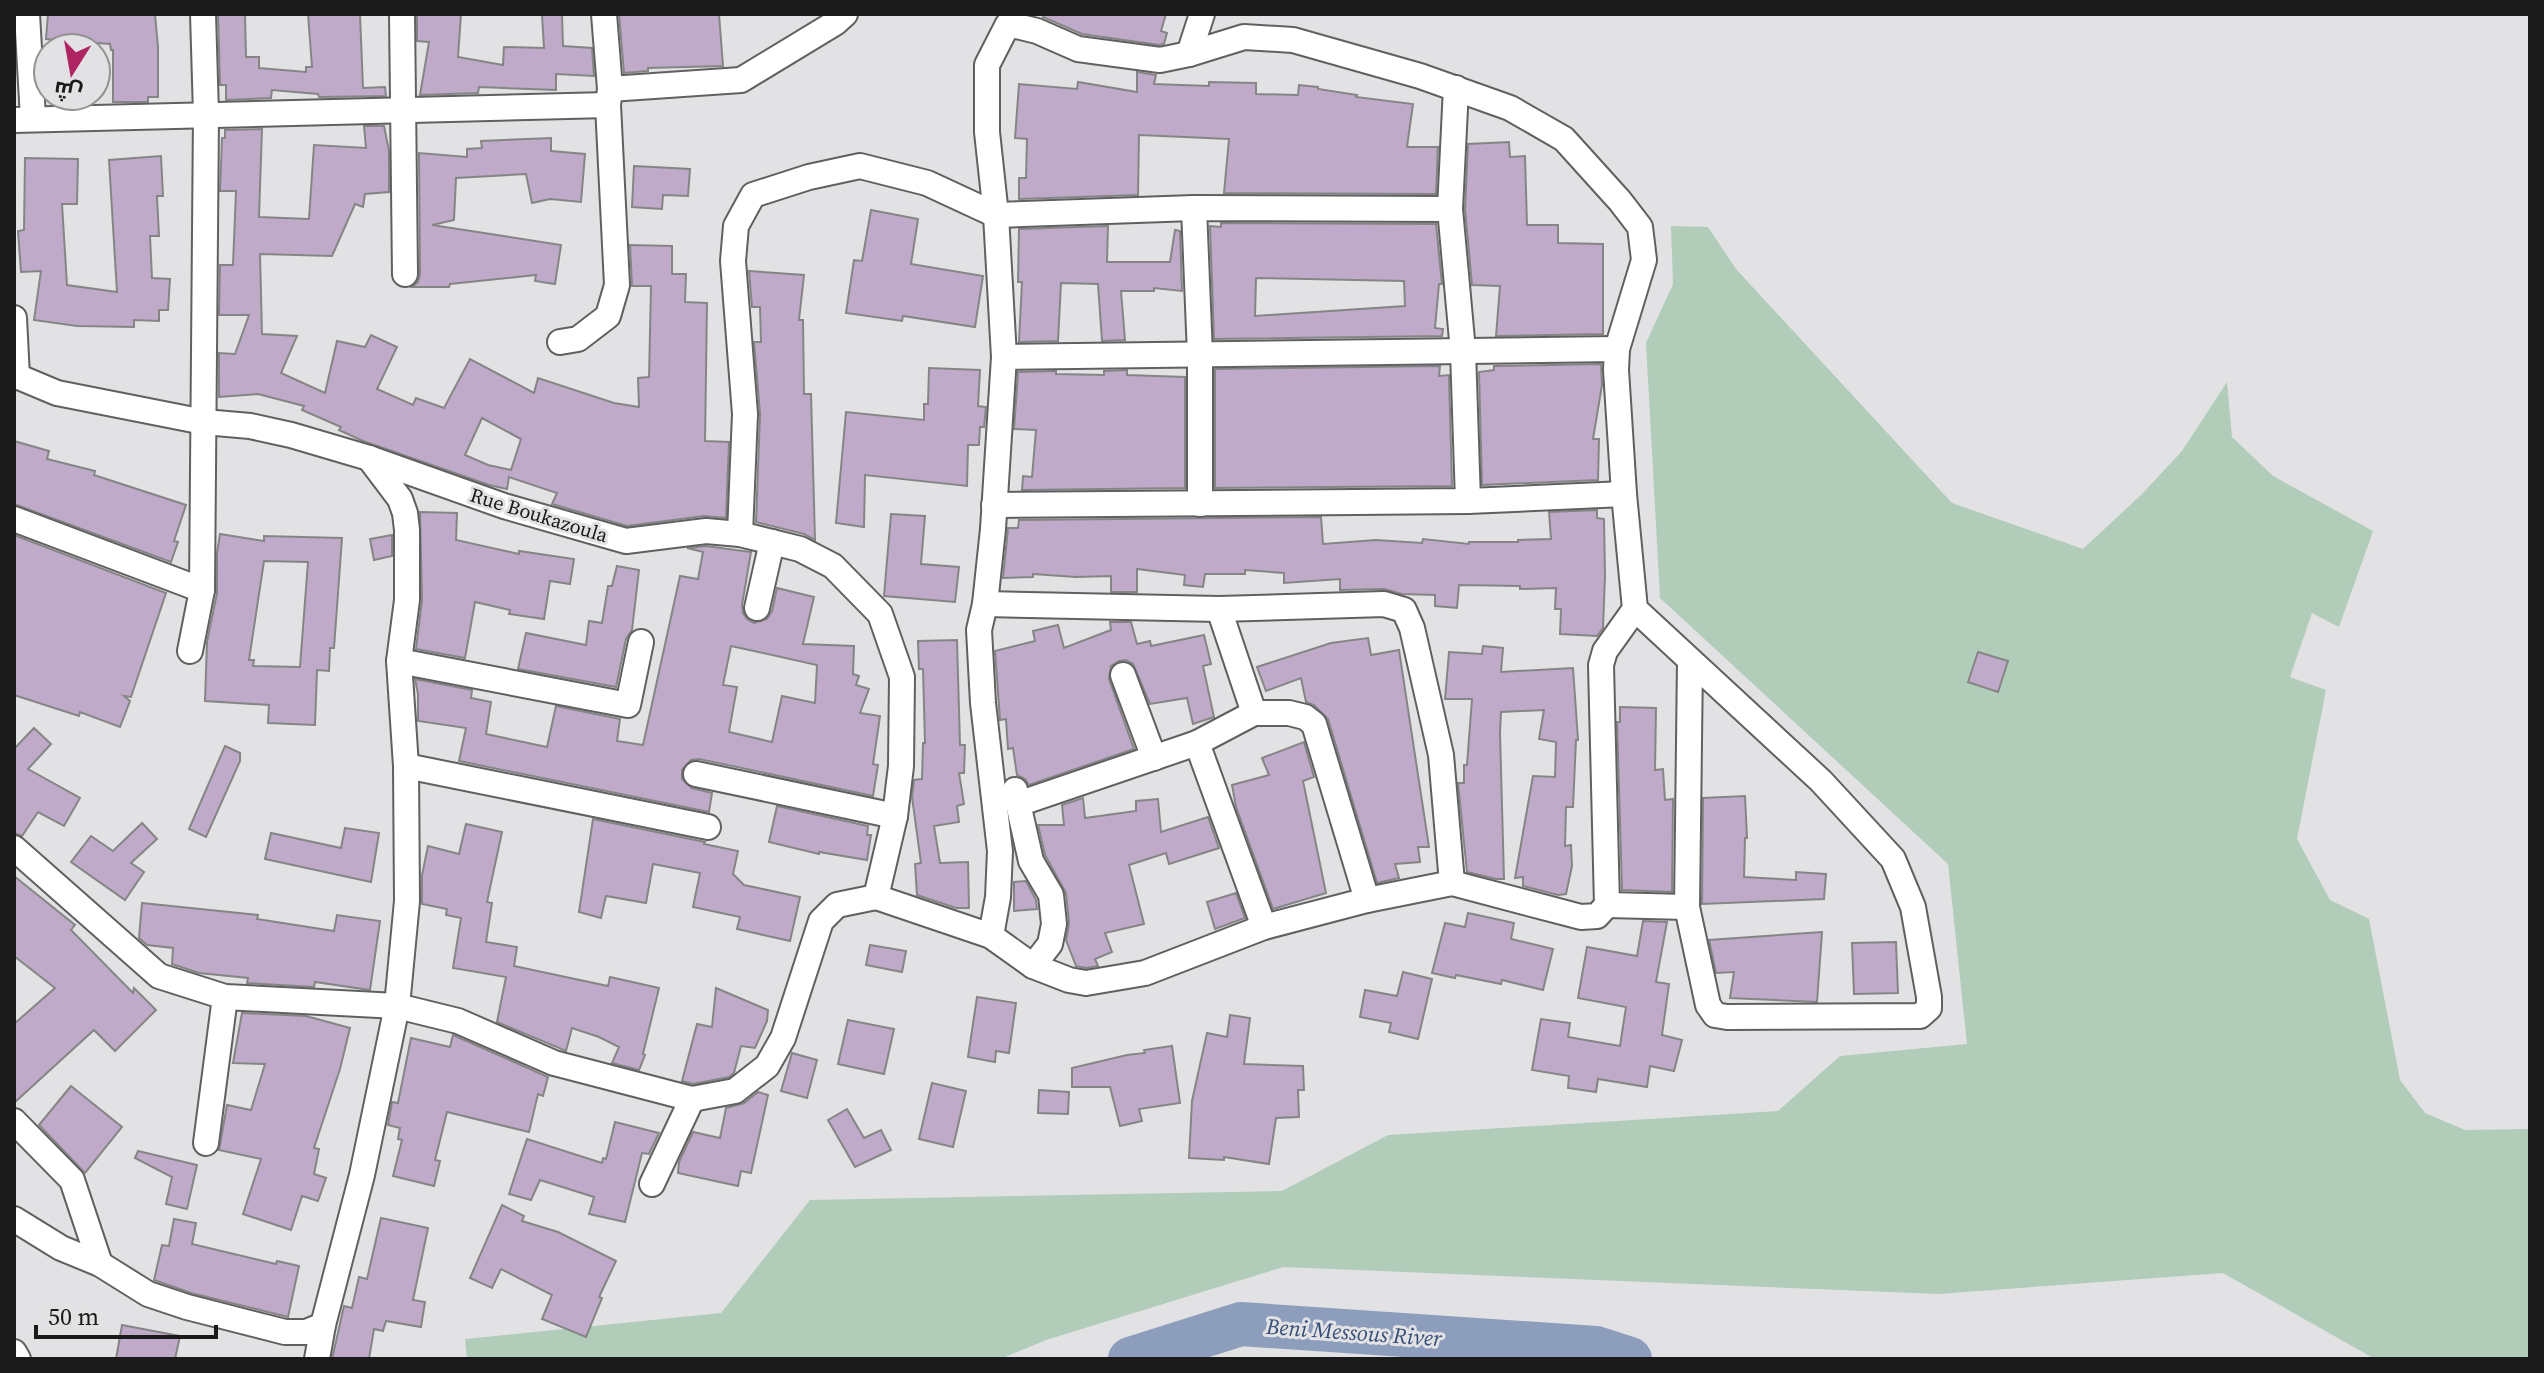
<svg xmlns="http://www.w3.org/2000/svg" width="2544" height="1373" viewBox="0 0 2544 1373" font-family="'Source Serif 4',Cairo,serif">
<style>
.green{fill:#b1ccb9}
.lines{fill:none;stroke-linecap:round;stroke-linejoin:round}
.river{stroke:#8d9ebd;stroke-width:44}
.building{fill:#bfaac9;stroke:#868586;stroke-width:2;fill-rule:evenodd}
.minor-casing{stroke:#606061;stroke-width:28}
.minor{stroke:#fff;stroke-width:24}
.labels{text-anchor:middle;stroke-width:6;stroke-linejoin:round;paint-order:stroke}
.street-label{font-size:20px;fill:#1a1a1a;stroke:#e2e2e4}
.water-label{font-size:22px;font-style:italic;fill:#364e7a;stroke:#e2e2e4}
</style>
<rect width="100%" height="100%" fill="#e2e2e4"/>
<polygon class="green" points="1671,226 1708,227 1736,269 1952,503 2083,549 2142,494 2182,451 2227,382 2232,437 2273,476 2373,531 2339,627 2312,613 2290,677 2326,690 2297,839 2330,900 2369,919 2400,1080 2425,1113 2465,1130 2530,1129 2530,1359 2375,1359 2223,1273 1938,1294 1283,1267 1046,1340 1000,1359 467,1359 465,1339 721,1313 810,1200 1282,1191 1388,1135 1778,1111 1840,1056 1967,1044 1948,864 1660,598 1646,343 1673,284"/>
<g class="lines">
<polyline class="river" points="1130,1359 1241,1324 1596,1348 1630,1359"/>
</g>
<g class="building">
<polygon points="48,14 155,14 158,47 158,97 148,97 148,102 113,102 113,50 111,50 110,44 46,39"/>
<polygon points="218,14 245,14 246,57 259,57 259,68 306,72 306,67 312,67 308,14 360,14 363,88 385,87 386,96 319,97 318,94 272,90 271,98 226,100 226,85 220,85"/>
<polygon points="417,14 461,14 458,57 503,65 504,47 544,48 542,15 562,14 563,46 592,48 594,76 556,74 556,90 479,87 478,93 420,95 429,42 417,41"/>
<polygon points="619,14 719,14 723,66 648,68 648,71 624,73"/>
<polygon points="1044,14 1166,14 1161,31 1167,33 1164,44 1159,45 1082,34 1043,17"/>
<polygon points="1137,72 1156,75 1154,84 1209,86 1209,82 1256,83 1256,94 1298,95 1299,85 1318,87 1318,89 1357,95 1356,97 1413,104 1407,147 1438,147 1436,194 1224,193 1229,139 1139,135 1138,195 1019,199 1019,178 1026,178 1027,139 1015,138 1019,84 1077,89 1078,82 1137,92"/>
<path d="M364,126h20l5,25v41l-24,2 -2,13 -8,-3 -23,52 -72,-2 2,80 35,2 -16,37 44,20 12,-52 28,6 6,-12 26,12 -20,42 36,16 3,-7 28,10 26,-49 64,34 4,-15 76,25 25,4 -1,-29 11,-1 2,-91h-19l-2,-41 42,1v28h14l-1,28 22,1 -2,138 24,1 -3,76 -22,-2 -77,10 -75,-22 5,-11 -48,-16 -2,12 -18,-4 -126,-44 -24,-11 2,-3 -39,-17 2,-4 -46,-12 -39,3v-44l16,1 14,-39h-30l1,-50h13l3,-74h-16l2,-53h3v-8l37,-1 -3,88 50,2 5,-74 52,3zM482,418l39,21 -10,31 -23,-5 -23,-10z"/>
<polygon points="551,138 551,151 585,154 581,202 550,199 532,203 526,174 456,178 454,220 432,225 561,245 555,284 535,281 536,275 450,284 449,287 412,287 418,282 420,274 419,153 467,157 467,149 482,148 481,141"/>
<polygon points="1509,142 1510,157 1525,156 1527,225 1558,225 1558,243 1603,244 1603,334 1496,336 1500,286 1472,285 1465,209 1468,144"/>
<polygon points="161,156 163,196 157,196 159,236 150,236 152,278 170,279 168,310 159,310 159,321 134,320 134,327 77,326 34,320 41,271 21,272 18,231 24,230 25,158 78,159 77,204 62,204 67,285 117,292 109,160"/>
<polygon points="634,166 690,169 688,196 663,195 662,209 632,207"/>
<polygon points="871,210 918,219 911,264 983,276 975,327 903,316 902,321 846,313 854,260 862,261"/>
<path d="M1221,223l215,1 6,60h-3l-4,44 8,1 -1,7 -228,3 -4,-113 11,1zM1256,278l148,3 1,25 -150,10z"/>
<polygon points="1108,226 1107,262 1170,262 1175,230 1180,231 1182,291 1154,288 1154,291 1121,291 1125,340 1102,341 1098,284 1061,283 1058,341 1019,342 1022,282 1018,282 1019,229"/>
<polygon points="749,271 804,275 799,320 803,320 804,394 811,394 815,540 804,534 756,522 760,414 754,342 761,342 760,307 752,307"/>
<polygon points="1601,364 1602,385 1593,439 1599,439 1598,480 1482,485 1479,372 1494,370 1494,366"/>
<polygon points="1440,366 1439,376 1449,375 1452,486 1215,488 1215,369"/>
<polygon points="929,368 980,370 978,406 986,407 984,427 980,427 979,445 968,445 967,486 865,475 864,527 836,523 846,412 924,420 924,404 928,404"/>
<polygon points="1127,370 1127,375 1185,377 1185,488 1022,490 1023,476 1032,477 1036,430 1014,429 1018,372 1056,371 1056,374 1104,375 1104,371"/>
<polygon points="14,441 49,451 47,459 95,471 94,475 186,505 174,541 178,542 171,562 14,504"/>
<polygon points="1597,510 1597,518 1604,519 1605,576 1603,628 1597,636 1560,634 1561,609 1555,609 1556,588 1520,589 1520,586 1459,585 1457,608 1435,606 1435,595 1402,594 1384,589 1340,590 1340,579 1284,583 1284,573 1245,570 1245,574 1205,574 1203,587 1184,585 1185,575 1137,569 1137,592 1111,592 1111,576 1076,577 1033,574 1033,577 1003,578 1008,528 1018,528 1019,520 1321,517 1323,544 1376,540 1422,543 1423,539 1469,544 1469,542 1518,542 1518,540 1551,539 1549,512"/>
<polygon points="420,512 457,513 456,540 519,554 519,551 574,559 570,584 550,581 544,619 509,614 510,610 475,602 465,658 416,649 422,600"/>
<polygon points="891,514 925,516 921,564 959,567 955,602 884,596"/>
<path d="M220,534l44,7v-5l78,2 -8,110h-4l-1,23 -12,-1 -2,55 -47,-2 1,-18 -64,-4 2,-59 10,-49v-40zM264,561l44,1 -8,105 -47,-1 1,-6h-5z"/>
<polygon points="14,535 166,593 131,697 124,696 130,701 120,727 80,712 79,716 14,695"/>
<polygon points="392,535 392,556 374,560 370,539"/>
<path d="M706,546l45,6 -9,53 1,8 4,6 7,4 13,-4 5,-8 5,-23 37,9 -11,47 51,2 -1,28 6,2 -3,9 13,4 -9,24 20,3 -7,48 5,1 -5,31 -174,-37 -8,1 -9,10v9l10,9 20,5 -3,19 -250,-51 7,-33 -48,-7v-27l-3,-15 57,11 -1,8 20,4 -5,32 61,13 9,-41 64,13 -3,22 26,4 37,-169 18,3 5,-27 -16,-4zM731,646l86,19 -2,38 -33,-7 -10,46 -43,-10 8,-45 -14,-2z"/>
<polygon points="617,566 639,570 632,630 626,639 616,687 518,669 526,633 586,645 589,621 602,623 608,586 612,586"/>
<polygon points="1110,622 1131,622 1137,644 1150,641 1151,646 1204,635 1211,664 1203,666 1214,717 1193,724 1187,698 1150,704 1133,664 1126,660 1119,661 1111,666 1109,679 1134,749 1029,785 1025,779 1017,775 1013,748 1008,749 1006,719 1000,720 995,651 1035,641 1033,631 1058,625 1064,648 1111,630"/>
<polygon points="1368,638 1371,655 1399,650 1429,847 1418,847 1420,862 1395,864 1399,878 1377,883 1328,719 1314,705 1306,702 1301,678 1266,691 1257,667 1331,643"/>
<polygon points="957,640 960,745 965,745 964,773 959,773 964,804 957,806 959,822 934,826 940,863 968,862 969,908 956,908 917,895 915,864 921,863 912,797 914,780 922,779 923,743 925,743 923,669 919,669 918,641"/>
<polygon points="1483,646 1503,648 1501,672 1573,668 1578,740 1576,740 1573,807 1566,807 1565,846 1571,845 1572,866 1566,894 1558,895 1523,886 1523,877 1515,878 1533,776 1555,777 1556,742 1539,739 1544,710 1501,712 1500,733 1504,879 1496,879 1467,872 1458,783 1464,783 1464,765 1467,765 1472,699 1445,699 1449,652 1482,654"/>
<polygon points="1978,652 2008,661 1998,692 1968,682"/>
<polygon points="1620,707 1656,708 1655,770 1663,769 1665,800 1673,799 1672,892 1622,890 1617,722 1620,722"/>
<polygon points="34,728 51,744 28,769 80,798 64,826 38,812 22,836 14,833 14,749"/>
<polygon points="1304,742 1314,777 1303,781 1326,893 1273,909 1236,807 1232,785 1269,775 1262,758"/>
<polygon points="225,746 240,753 240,761 206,837 189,829"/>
<polygon points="1745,796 1747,838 1745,838 1744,877 1796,880 1796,872 1826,874 1824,899 1702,904 1703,798"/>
<polygon points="1083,798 1085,818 1136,811 1136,801 1158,799 1161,832 1208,817 1219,848 1169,864 1166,853 1129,865 1144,924 1105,933 1112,952 1095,959 1098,966 1086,968 1076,966 1066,940 1069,923 1066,893 1045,855 1038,825 1064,825 1062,805"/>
<polygon points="777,806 868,826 867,835 871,835 867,860 819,852 819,854 769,842"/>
<polygon points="593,819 705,842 704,844 738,851 733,874 744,885 800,897 790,941 737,929 740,917 693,907 700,873 653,864 646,903 606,896 601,918 579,912"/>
<polygon points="142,823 157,839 131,863 144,872 125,900 71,862 91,836 113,851"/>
<polygon points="466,824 502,832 487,902 492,903 486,942 517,947 514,966 608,986 610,977 659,988 643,1054 645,1055 639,1070 612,1063 619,1047 599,1037 572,1028 566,1051 497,1022 506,977 453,968 461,918 446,915 447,909 422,904 422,875 428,846 459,854"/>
<polygon points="345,828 379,833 371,882 265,859 271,833 341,848"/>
<polygon points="14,876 75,925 71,930 133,993 134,988 156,1010 115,1051 94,1030 14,1103 14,1024 55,988 14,956"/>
<polygon points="1026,881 1036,900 1037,909 1014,911 1014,882"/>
<polygon points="1236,893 1245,918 1215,929 1207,902"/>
<polygon points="142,903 258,915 257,919 334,931 337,915 380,921 370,990 315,982 314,987 247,983 248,978 199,973 172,964 173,948 147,945 139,938"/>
<polygon points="1468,913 1514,923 1511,939 1553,949 1543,990 1502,980 1501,984 1456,975 1455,978 1432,973 1445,923 1465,927"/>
<polygon points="1643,921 1667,922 1656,982 1669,984 1662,1035 1682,1040 1674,1071 1650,1066 1647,1087 1598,1079 1596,1092 1568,1088 1569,1076 1532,1070 1541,1019 1570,1023 1568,1037 1620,1046 1626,1007 1578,998 1587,947 1637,956"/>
<polygon points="1822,932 1817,1002 1730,998 1734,972 1716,973 1709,940"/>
<polygon points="1896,942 1898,993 1854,994 1852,943"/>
<polygon points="870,945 906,951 902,972 866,965"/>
<polygon points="1403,972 1432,979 1418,1039 1389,1032 1391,1023 1360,1017 1365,990 1397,996"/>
<polygon points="716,988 768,1010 767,1021 755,1048 741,1046 734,1073 729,1077 693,1084 682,1081 697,1024 712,1027"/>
<polygon points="977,997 1016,1003 1009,1053 996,1051 995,1062 968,1057"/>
<polygon points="242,1013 306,1016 350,1028 340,1069 314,1148 319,1149 314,1174 326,1178 318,1201 302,1196 291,1230 243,1214 261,1159 219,1150 227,1105 251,1110 265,1064 233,1063"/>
<polygon points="1230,1015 1250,1018 1244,1064 1303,1066 1304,1090 1298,1090 1299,1117 1276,1118 1269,1164 1224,1157 1224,1160 1189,1158 1192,1101 1207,1033 1227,1037"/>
<polygon points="848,1020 894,1029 884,1074 838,1064"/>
<polygon points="453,1035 548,1077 543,1096 538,1094 529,1132 447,1112 435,1160 440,1161 434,1186 393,1176 402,1140 398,1139 400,1128 388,1125 392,1102 398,1103 411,1038 450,1047"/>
<polygon points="1172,1046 1180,1103 1139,1109 1142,1121 1120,1126 1110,1087 1072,1087 1072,1068 1127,1055 1145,1053 1144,1050"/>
<polygon points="792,1053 817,1060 807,1098 781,1091"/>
<polygon points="932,1083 966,1091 953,1147 919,1139"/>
<polygon points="71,1086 122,1127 85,1173 39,1125"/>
<polygon points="1039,1090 1069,1092 1068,1114 1038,1113"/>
<polygon points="758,1092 768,1095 751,1173 741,1171 738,1186 678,1173 679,1162 693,1132 720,1138 726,1108 744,1103"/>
<polygon points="847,1109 864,1138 881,1130 891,1150 855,1167 828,1120"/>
<polygon points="615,1122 659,1133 649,1154 642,1153 625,1222 589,1214 594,1197 540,1180 531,1200 509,1194 527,1139 602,1163 603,1158 606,1159"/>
<polygon points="138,1151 197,1165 187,1209 166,1204 172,1177 135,1158"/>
<polygon points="502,1205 524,1216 522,1221 558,1232 616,1261 599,1297 602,1298 586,1337 542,1319 552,1295 501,1269 492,1288 470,1278"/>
<polygon points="381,1218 428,1228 413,1300 425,1302 421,1327 386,1321 383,1331 374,1329 369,1359 332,1359 344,1306 352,1308 359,1277 367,1279"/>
<polygon points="174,1219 196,1223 192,1244 276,1264 277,1261 299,1266 288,1317 191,1293 154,1280 162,1245 169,1246"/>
<polygon points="122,1325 180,1336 175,1359 116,1359"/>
</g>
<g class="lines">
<g class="minor-casing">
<g id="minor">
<polyline points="27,14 33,118"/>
<polyline points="402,14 405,274"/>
<polyline points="1189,54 1202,14"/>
<polyline points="1456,88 1450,209 1463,351 1468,501"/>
<polyline points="610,89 741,80 835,23 845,14"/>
<polyline points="14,120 608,105"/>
<polyline points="1194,208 1200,355 1200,504"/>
<polyline points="14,318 17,377"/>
<polyline points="560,342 578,339 608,316 617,285 608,105 610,89 604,14"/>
<polyline points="1004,357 1617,349"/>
<polyline points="14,375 57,393 204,422 250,426 291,435 369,458 504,506 626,541 706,531 740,534 800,549 833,566 880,614 902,677 901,766 895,816 876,897 991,936 1033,966 1069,980 1086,983 1145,973 1264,927 1367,900 1452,883 1581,917 1597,916 1607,905 1601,665 1605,651 1635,609"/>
<polyline points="994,505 1468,501 1624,494"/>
<polyline points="14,519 202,590"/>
<polyline points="740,534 745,414 733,261 736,226 753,195 809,177 860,166 927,183 996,215 1194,208 1450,209"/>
<polyline points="985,604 1219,609 1384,604 1404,610 1412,628 1441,755 1452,883"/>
<polyline points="757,608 772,542"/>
<polyline points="1219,609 1254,713"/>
<polyline points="190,651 202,590 206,114 203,14"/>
<polyline points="399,661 628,705 641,642"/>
<polyline points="1123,675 1154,758"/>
<polyline points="1197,743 1264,927"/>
<polyline points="406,766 708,827"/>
<polyline points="696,774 895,816"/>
<polyline points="1015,790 1031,861 1051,895 1054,924 1050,944 1033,966"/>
<polyline points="1018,804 1197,743 1254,713 1289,713 1305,717 1314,724 1367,900"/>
<polyline points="14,848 159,976 225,997 397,1006 458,1021 554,1063 692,1099 735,1091 767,1066 783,1038 821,921 837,905 876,897"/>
<polyline points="1607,905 1687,907"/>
<polyline points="991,936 998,897 1000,851 983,703 979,630 985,604 993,529 1004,357 996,215 987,132 987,65 1008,24 1037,31 1078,49 1160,60 1189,54 1244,37 1293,40 1420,76 1510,108 1564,139 1620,201 1640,227 1644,260 1617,349 1616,370 1624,494 1635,609 1821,781 1893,859 1913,907 1929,997 1929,1008 1920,1016 1727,1017 1715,1015 1708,1005 1687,907 1690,661"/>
<polyline points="14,1121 72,1180 100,1264"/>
<polyline points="206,1143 225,997"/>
<polyline points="652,1184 692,1099"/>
<polyline points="14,1219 61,1248 100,1264 148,1294 187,1307 285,1332 306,1332 323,1325 362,1175 397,1006 407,901 406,766 399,661 407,600 407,530 405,513 400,499 369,458"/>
<polyline points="14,1352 18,1359"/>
<polyline points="317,1359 323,1325"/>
</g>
</g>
<use href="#minor" class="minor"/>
</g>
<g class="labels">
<g class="street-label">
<text transform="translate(539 515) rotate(17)" y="7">Rue Boukazoula</text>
</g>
<g class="water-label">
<text transform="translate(1354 1332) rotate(4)" y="8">Beni Messous River</text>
</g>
</g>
<rect width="2544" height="1373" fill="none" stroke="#1a1a1a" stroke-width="32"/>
<g transform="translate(72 72) rotate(191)"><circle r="38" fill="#e2e2e4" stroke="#929293" stroke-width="2"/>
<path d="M0-6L14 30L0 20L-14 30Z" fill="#af2564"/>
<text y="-12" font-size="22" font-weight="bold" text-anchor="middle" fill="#1a1a1a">ش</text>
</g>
<path d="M36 1325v12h180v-12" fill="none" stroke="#1a1a1a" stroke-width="4"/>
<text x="48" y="1325" font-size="24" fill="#1a1a1a" stroke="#e2e2e4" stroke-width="6" paint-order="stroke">50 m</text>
</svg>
